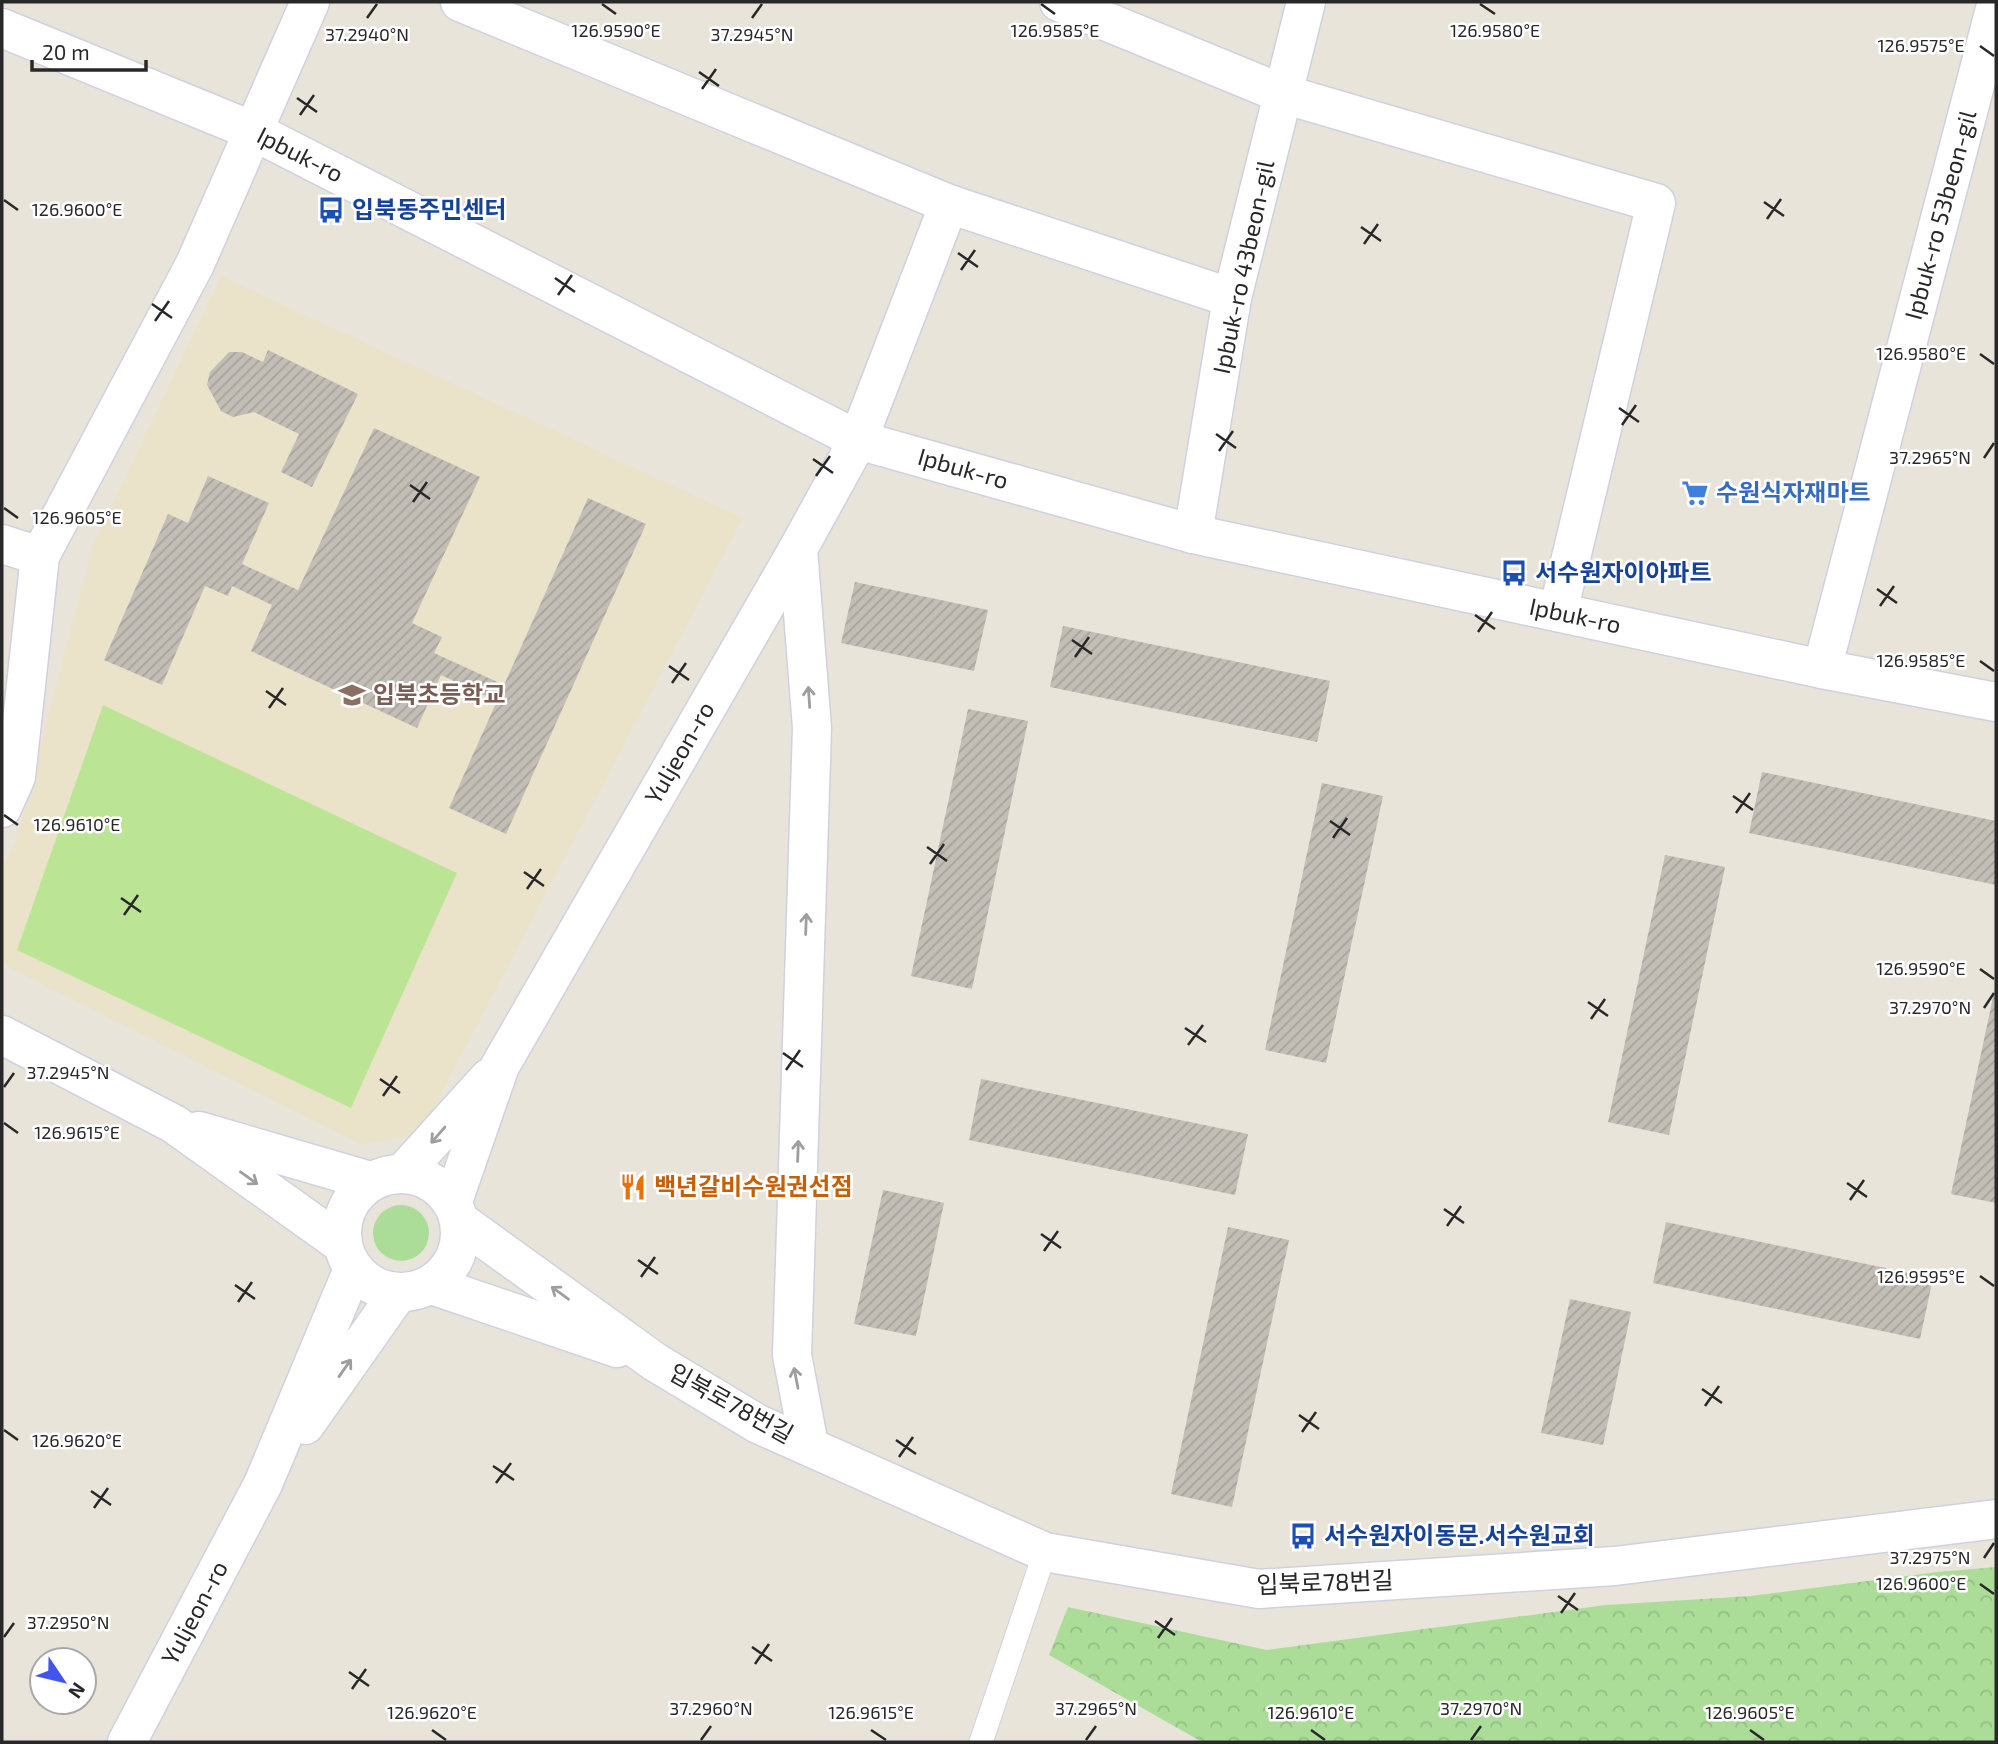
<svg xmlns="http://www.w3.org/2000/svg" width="1998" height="1744" viewBox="0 0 1998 1744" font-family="'Exo 2','Noto Sans KR',sans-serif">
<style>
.education{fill:#eae3ca}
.grass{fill:#abdd99}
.forest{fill:url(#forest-crowns)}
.pitch{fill:#bce495}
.building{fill:url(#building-hatch)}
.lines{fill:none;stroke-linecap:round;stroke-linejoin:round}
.lane-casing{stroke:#cfd1e0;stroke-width:25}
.street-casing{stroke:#cfd1e0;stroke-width:41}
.secondary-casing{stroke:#cfd1e0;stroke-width:41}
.lane{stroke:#fff;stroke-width:23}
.street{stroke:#fff;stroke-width:38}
.secondary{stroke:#fff;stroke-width:38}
.oneway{stroke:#9e9e9e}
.ticks{fill:none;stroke:#282828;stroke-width:2.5}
.labels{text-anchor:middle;stroke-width:5;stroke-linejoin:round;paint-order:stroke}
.street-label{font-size:24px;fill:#282828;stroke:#fff}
.transit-label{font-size:24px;font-weight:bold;fill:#164399;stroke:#fff;text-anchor:start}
.shop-label{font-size:24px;font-weight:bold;fill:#366cbe;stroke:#fff;text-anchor:start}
.education-label{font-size:24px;font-weight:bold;fill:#785e54;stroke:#fff;text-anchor:start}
.food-label{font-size:24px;font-weight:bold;fill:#c56008;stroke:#fff;text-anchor:start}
.ticks-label{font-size:18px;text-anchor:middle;fill:#282828;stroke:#fff;stroke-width:5;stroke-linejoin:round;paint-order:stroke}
</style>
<defs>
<pattern id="forest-crowns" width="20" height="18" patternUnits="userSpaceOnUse" patternTransform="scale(1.75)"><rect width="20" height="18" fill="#abdd99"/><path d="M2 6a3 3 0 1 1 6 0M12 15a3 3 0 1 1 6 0" fill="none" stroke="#93be84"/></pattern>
<pattern id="building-hatch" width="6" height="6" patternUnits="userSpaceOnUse" patternTransform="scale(1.75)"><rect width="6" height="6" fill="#c2beb6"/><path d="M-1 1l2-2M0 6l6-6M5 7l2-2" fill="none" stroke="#a7a39c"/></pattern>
</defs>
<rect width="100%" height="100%" fill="#e9e4da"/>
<polygon class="education" points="221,276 743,518 420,1134 362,1145 2,964 2,867 16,842 92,547"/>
<circle class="grass" cx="401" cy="1233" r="28"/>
<polygon class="forest" points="1996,1567 1996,1742 1202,1742 1049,1655 1068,1607 1267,1650 1606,1605 1751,1596 1937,1572"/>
<polygon class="pitch" points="103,705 457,873 351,1108 17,950"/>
<g class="building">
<polygon points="268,350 358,394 312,487 281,472 299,434 254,412 233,417 221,411 207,385 210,372 229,352 242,352 263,362"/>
<polygon points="374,428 480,477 412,623 442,637 434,653 504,685 588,498 646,524 506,834 449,808 497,701 441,675 417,728 251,651 272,605 232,586 228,596 205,586 162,685 104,660 168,514 188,523 208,476 269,503 242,564 298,590"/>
<polygon points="855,582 988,610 974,671 841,643"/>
<polygon points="1063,626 1330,681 1317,742 1050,687"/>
<polygon points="968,709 1028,721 972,989 911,976"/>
<polygon points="1762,772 1996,821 1996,885 1749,833"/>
<polygon points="1322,783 1383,796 1326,1063 1265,1050"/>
<polygon points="1665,855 1725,867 1669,1135 1608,1122"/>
<polygon points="1995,988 1996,988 1996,1203 1951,1194"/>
<polygon points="981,1079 1248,1134 1235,1195 969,1140"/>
<polygon points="883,1190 944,1203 916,1336 854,1324"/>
<polygon points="1666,1222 1933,1278 1920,1339 1653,1283"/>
<polygon points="1228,1227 1289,1240 1232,1507 1171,1494"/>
<polygon points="1570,1299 1631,1312 1603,1445 1541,1433"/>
</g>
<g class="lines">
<g class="lane-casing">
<polyline id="lane" points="981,1742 1045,1552"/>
</g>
<g class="street-casing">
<g id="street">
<polyline points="460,2 949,204 1232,298"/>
<polyline points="1059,2 1283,94 1656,203 1558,612"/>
<polyline points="858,440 949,204"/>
<polyline points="1193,534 1232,298 1306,2"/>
<polyline points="2,544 40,556"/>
<polyline points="798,549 812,728 792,1355 809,1445"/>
<polyline points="1822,669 1996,5"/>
<polyline points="2,808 16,777 40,556 195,264 310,2"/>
</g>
</g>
<g class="secondary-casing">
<g id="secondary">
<polyline points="2,28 253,131 858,440 1193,534 1822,669 1996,702"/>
<polyline points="2,1035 174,1124 342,1244"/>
<polyline points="199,1131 370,1181"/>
<polyline points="404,1172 489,1078"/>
<circle cx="401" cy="1233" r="59"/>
<polyline points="453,1201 500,1066 798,549 858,440"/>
<polyline points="461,1222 655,1362 758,1424 1045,1552 1259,1589 1615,1566 1996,1519"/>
<polyline points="432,1285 617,1348"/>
<polyline points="305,1425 398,1293"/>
<polyline points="127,1742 263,1484 353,1269"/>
</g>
</g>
<use href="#lane" class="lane"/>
<use href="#street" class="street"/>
<use href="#secondary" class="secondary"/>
</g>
<defs><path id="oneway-shaft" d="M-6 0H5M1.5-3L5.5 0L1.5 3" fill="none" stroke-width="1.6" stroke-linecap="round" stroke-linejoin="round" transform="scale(1.75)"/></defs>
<g class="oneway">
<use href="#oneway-shaft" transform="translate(809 697) rotate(-94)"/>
<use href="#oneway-shaft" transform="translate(806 924) rotate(-88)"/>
<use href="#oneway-shaft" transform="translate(438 1135) rotate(131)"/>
<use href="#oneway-shaft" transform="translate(798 1151) rotate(-88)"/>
<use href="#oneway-shaft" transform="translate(249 1178) rotate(36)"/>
<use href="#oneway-shaft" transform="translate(560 1293) rotate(-144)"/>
<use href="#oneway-shaft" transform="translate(345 1368) rotate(-55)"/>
<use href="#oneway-shaft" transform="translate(796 1378) rotate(-101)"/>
</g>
<path class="ticks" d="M602,4l14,10M1041,4l14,10M1480,4l15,10M367,18l10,-14M752,18l10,-14M1980,46l14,10M699,72l20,14M702,89l14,-20M297,98l20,14M300,115l14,-20M4,200l14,10M1764,202l20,14M1767,219l14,-20M1361,227l20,14M1364,244l14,-20M958,253l20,14M961,270l14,-20M555,278l20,14M558,295l14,-20M152,304l20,14M155,321l14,-20M1980,354l14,10M1619,408l20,14M1622,425l14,-20M1216,434l20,14M1219,451l14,-20M1984,458l10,-15M813,459l20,14M816,476l14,-20M410,485l20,14M413,502l14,-20M4,508l14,10M1877,589l20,14M1880,606l14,-20M1475,615l20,14M1478,632l14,-20M1072,640l20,14M1075,657l14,-20M1980,661l14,10M669,666l20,14M672,683l14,-20M266,691l20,14M269,708l14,-20M1733,796l20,14M1736,813l14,-20M4,815l14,10M1330,821l20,14M1333,838l14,-20M927,847l20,14M930,864l14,-20M524,872l20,14M527,889l14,-20M121,898l20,14M124,915l14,-20M1980,969l14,10M1588,1002l20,14M1984,1008l10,-15M1591,1019l14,-20M1185,1028l21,14M1188,1045l15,-20M783,1053l20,14M786,1070l14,-20M380,1079l20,14M4,1087l10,-14M383,1096l14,-20M4,1123l14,10M1847,1183l20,14M1850,1200l14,-20M1444,1209l20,14M1447,1226l14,-20M1041,1234l20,14M1044,1251l14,-20M638,1260l20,14M1980,1276l14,10M641,1277l14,-20M235,1285l20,14M238,1302l14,-20M1702,1389l20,14M1705,1406l14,-20M1299,1415l20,14M4,1430l14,10M1302,1432l14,-20M896,1440l20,14M899,1457l14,-20M493,1466l21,14M496,1483l15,-20M91,1491l20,14M94,1508l14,-20M1984,1558l10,-15M1980,1584l14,10M1558,1596l20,14M1561,1613l14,-20M1155,1621l20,14M4,1637l10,-14M1158,1638l14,-20M752,1647l20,14M755,1664l14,-20M349,1672l20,14M352,1689l14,-20M432,1730l14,10M871,1730l15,10M1311,1730l14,10M1750,1730l14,10M701,1740l10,-14M1086,1740l10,-14M1471,1740l10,-14"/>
<defs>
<g id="bus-bare" transform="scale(2.1)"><path d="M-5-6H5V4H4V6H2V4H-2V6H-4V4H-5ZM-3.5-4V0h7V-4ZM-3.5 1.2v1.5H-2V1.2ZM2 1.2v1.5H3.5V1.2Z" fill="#1a4fb4" stroke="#fff" stroke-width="2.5" paint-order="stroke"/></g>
<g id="supermarket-bare" transform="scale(2.1)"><path d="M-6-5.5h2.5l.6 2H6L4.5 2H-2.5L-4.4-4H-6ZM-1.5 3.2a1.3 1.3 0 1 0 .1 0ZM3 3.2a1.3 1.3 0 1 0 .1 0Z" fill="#3f7fe0" stroke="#fff" stroke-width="2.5" paint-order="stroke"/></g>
<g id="school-bare" transform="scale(2.1)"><path d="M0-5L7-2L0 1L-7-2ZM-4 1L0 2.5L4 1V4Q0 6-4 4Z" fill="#8d6e63" stroke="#fff" stroke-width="2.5" paint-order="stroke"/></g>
<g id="restaurant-bare" transform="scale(2.1)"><path d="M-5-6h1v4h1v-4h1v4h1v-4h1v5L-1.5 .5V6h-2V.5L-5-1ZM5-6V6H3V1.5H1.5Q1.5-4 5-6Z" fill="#e8710a" stroke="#fff" stroke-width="2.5" paint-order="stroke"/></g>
</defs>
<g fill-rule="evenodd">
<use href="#bus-bare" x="331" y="210"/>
<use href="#supermarket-bare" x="1695" y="493"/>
<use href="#bus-bare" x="1514" y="573"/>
<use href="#school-bare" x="352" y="695"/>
<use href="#restaurant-bare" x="633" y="1187"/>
<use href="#bus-bare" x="1303" y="1536"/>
</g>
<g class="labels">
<g class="street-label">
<text transform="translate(300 155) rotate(27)" y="8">Ipbuk-ro</text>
<text transform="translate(1941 215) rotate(-75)" y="8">Ipbuk-ro 53beon-gil</text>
<text transform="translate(1244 267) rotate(-78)" y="8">Ipbuk-ro 43beon-gil</text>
<text transform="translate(963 469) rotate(16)" y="8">Ipbuk-ro</text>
<text transform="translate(1575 616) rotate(12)" y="8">Ipbuk-ro</text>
<text transform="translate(680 753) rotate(-60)" y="8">Yuljeon-ro</text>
<text transform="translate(731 1404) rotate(29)" y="8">입북로78번길</text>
<text transform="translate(1325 1583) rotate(-2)" y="8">입북로78번길</text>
<text transform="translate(195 1613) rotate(-62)" y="8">Yuljeon-ro</text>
</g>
<g class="transit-label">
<text x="352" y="218">입북동주민센터</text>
<text x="1535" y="581">서수원자이아파트</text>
<text x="1324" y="1544">서수원자이동문.서수원교회</text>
</g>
<g class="shop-label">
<text x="1716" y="501">수원식자재마트</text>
</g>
<g class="education-label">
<text x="373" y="703">입북초등학교</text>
</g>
<g class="food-label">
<text x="654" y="1195">백년갈비수원권선점</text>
</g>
</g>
<g class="ticks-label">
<text x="616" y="37">126.9590°E</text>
<text x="1055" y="37">126.9585°E</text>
<text x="1495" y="37">126.9580°E</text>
<text x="367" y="41">37.2940°N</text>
<text x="752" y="41">37.2945°N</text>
<text x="1921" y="52">126.9575°E</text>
<text x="77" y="216">126.9600°E</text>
<text x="1921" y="360">126.9580°E</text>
<text x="1930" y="464">37.2965°N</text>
<text x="77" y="524">126.9605°E</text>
<text x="1921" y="667">126.9585°E</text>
<text x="77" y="831">126.9610°E</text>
<text x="1921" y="975">126.9590°E</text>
<text x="1930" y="1014">37.2970°N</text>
<text x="68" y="1079">37.2945°N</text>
<text x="77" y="1139">126.9615°E</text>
<text x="1921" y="1283">126.9595°E</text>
<text x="77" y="1447">126.9620°E</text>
<text x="1930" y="1564">37.2975°N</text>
<text x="1921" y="1590">126.9600°E</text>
<text x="68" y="1629">37.2950°N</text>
<text x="711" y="1715">37.2960°N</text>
<text x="1096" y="1715">37.2965°N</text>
<text x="1481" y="1715">37.2970°N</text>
<text x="432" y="1719">126.9620°E</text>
<text x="871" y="1719">126.9615°E</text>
<text x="1311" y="1719">126.9610°E</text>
<text x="1750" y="1719">126.9605°E</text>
</g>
<rect width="1998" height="1744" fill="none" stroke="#282828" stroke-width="7"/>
<g transform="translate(63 1681) rotate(125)"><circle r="33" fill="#ffffff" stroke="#a9a9a9" stroke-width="2"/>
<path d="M0-5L12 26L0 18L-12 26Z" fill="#4354ee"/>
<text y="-10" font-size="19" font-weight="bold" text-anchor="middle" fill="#282828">N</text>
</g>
<path d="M32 60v10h114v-10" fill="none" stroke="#282828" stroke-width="3.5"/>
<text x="42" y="60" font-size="21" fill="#282828" stroke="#ffffff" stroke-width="5" paint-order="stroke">20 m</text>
</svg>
